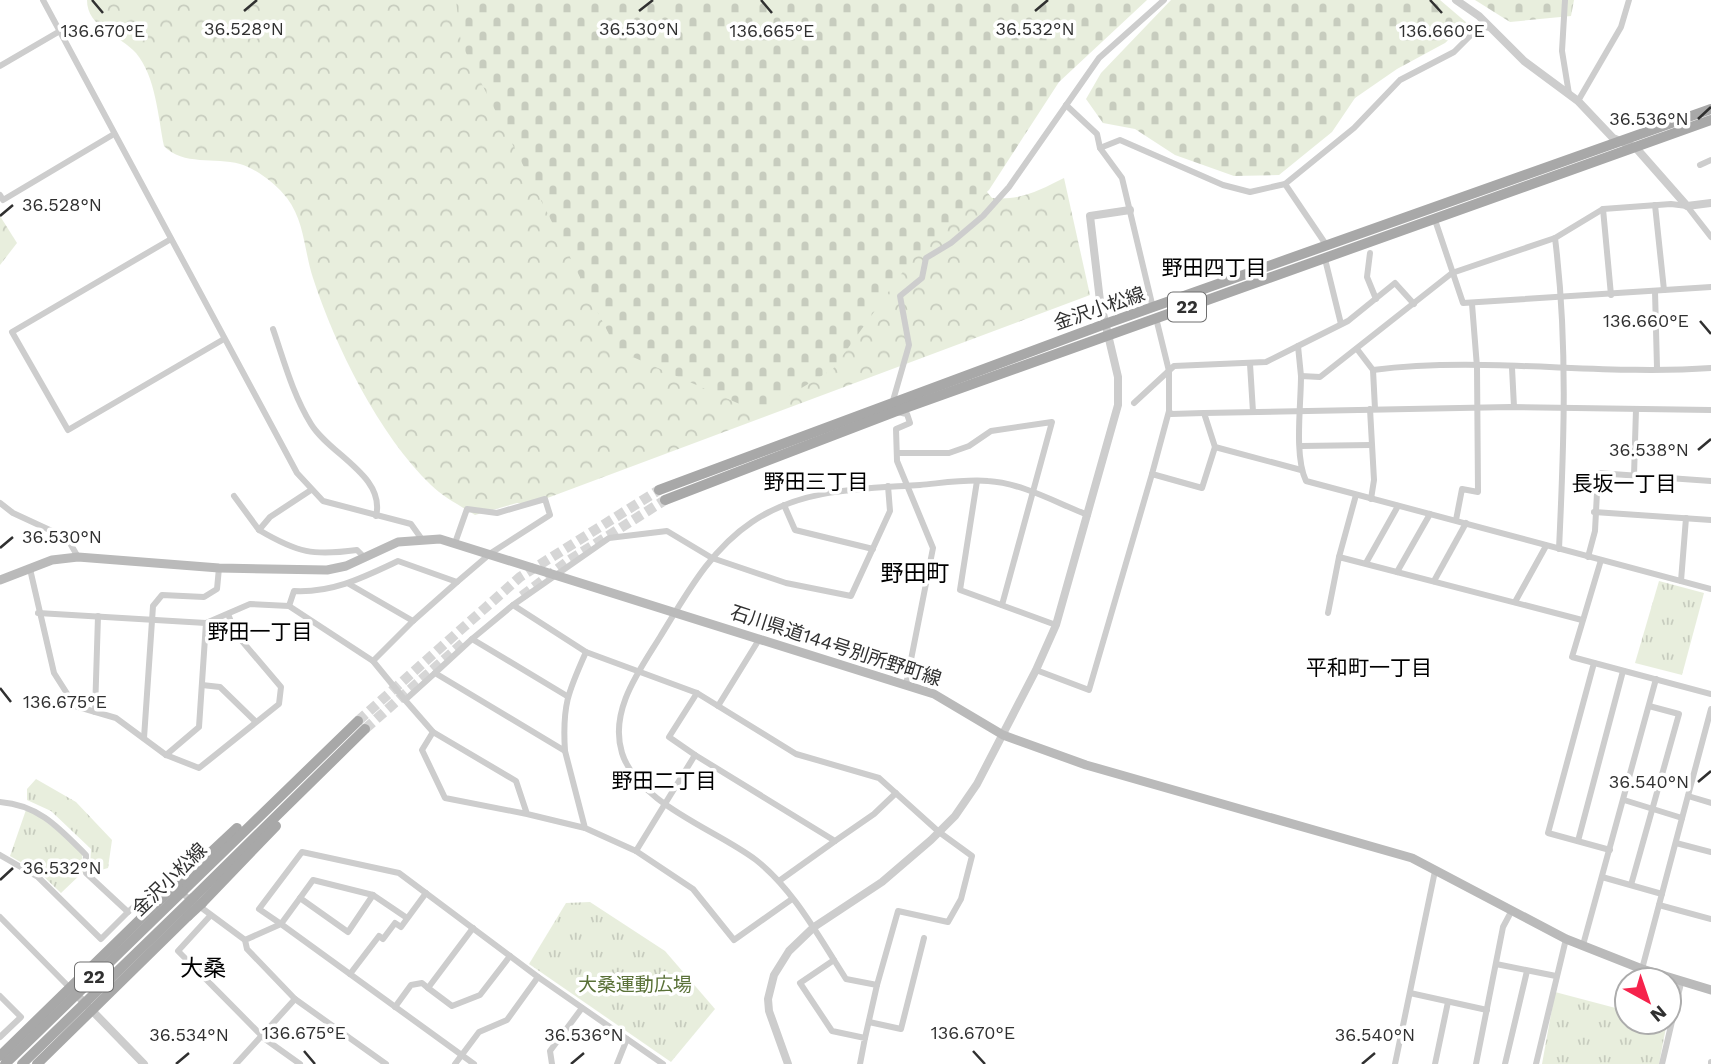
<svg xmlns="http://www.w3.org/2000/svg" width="1711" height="1064" viewBox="0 0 1711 1064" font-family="'Work Sans','Noto Sans JP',sans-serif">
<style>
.grass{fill:url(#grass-tufts)}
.forest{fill:url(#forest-crowns)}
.cemetery{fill:url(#cemetery-stones)}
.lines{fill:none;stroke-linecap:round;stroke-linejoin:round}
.primary-tunnel{stroke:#d6d6d6;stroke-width:10;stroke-dasharray:10 5;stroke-linecap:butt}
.minor{stroke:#cdcdcd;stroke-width:6}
.tertiary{stroke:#cdcdcd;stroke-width:8}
.secondary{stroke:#bababa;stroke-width:9}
.primary{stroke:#a8a8a8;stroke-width:10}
.primary-bridge{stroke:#a8a8a8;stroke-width:10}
.ticks{fill:none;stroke:#303030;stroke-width:2.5}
.labels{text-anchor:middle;stroke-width:7;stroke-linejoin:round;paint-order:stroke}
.shield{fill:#fff;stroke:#6e6e6e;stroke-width:2}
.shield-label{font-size:18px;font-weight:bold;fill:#303030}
.street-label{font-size:19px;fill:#303030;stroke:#fff}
.park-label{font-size:19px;fill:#5a7138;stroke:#fff}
.neighbourhood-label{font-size:21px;fill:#000;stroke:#fff}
.quarter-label{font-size:23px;fill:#000;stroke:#fff}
.ticks-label{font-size:18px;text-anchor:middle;fill:#303030;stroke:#fff;stroke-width:7;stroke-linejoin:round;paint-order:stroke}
</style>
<defs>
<pattern id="grass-tufts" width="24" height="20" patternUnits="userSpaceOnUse" patternTransform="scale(1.75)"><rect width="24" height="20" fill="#e8eedd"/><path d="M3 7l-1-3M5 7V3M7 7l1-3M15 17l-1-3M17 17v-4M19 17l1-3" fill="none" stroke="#c7ccbe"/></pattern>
<pattern id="forest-crowns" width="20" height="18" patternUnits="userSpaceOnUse" patternTransform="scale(1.75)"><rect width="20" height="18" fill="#e8eedd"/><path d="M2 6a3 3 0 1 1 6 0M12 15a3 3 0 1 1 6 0" fill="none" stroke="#c7ccbe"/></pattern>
<pattern id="cemetery-stones" width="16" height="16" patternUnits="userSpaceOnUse" patternTransform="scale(1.75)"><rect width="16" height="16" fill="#e8eedd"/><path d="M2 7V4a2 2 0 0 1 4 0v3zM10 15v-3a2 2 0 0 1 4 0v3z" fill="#c7ccbe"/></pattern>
</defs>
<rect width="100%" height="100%" fill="#fff"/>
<g class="grass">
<polygon points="1659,581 1704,593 1682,675 1635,663"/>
<polygon points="36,779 76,802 112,840 108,868 94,872 90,868 91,849 51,811 27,800 27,789"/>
<polygon points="27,807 82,850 83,872 61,893 40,873 10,856"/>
<polygon points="590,902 665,951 715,1009 671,1062 529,964 566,903"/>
<polygon points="1555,992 1627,1011 1627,1022 1667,1022 1659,1064 1542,1064"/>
</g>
<g class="forest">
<path d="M87,0h1023l-132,181 14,17c28,3 48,-8 72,-20l26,117 -556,208h-17l-42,12c-14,-9 -32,-18 -44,-30 -52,-50 -96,-139 -118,-207 -9,-27 -8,-56 -26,-80 -11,-14 -30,-29 -47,-34 -25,-7 -57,2 -76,-18 -6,-29 -8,-69 -28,-93 -16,-18 -49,-25 -49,-53z"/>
<polygon points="0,216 17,243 0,265"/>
</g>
<g class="cemetery">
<polygon points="456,0 1147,0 1059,82 989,190 912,259 833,369 760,413 617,350 461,43"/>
<polygon points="1171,0 1440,0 1467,23 1445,43 1397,69 1355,98 1332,132 1279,175 1234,176 1175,155 1135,129 1103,123 1086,99 1101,73"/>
<polygon points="1475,0 1574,0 1571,16 1510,22"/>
</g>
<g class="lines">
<g class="primary-tunnel">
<polyline points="522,596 568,561 665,500"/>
<polyline points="358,721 520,577 659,490"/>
<polyline points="365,729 463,643"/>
</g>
<g class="minor">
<polyline points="43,0 297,473 323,501 411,524 421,538"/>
<polyline points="1565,0 1562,51 1569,94"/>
<polyline points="0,66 60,31"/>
<polyline points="1578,101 1621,27 1629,0"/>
<polyline points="1066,105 1097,134 1100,148 1122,178 1153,308"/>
<polyline points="1100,148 1120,140 1223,185 1250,192 1285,184 1354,128 1400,80 1454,52 1480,26 1490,28"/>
<polyline points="1700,165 1711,160"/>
<polyline points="1285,184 1327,246"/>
<polyline points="0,195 3,200 114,134"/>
<polyline points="1655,205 1664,290"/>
<polyline points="1603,209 1611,295"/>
<polyline points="1435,220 1463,303 1711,287"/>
<path d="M1711,237l-24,-31 -16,-2 -68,5 -48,29 -103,35 -132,104 -19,-1c0,29 -7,80 5,105l405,108"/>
<path d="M1555,238c13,104 9,206 4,311"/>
<polyline points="171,239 12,332 68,430 224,339"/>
<polyline points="1370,253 1367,277 1376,299"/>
<polyline points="1325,259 1341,324"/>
<polyline points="1655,291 1657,368"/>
<polyline points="1156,318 1169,371 1169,411 1171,414 1204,413"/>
<path d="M273,329c11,32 20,66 38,95 18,30 75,52 65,92"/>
<polyline points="1298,346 1348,321 1395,283 1414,304"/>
<polyline points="1357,349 1373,370 1375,409"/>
<polyline points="1250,364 1253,412"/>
<polyline points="1512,368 1514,407"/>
<path d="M1373,370c111,-14 227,6 338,-2"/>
<polyline points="1134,403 1174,366 1266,362 1298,346 1301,376"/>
<polyline points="892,404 909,345 900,296 922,278 926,258 951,243 983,216 1009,187 1099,58 1164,0"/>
<polyline points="1370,409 1374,480 1371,499"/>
<polyline points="1169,411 1152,474 1202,488 1215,447"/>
<polyline points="897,412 907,414 910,423 896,429 897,461 933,548 906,685"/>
<polyline points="1301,446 1371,445"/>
<polyline points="897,453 949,453 969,446 991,431 1052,422 1002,605"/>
<polyline points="1301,470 1215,447 1204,413 1510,407 1711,410"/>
<polyline points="1634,476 1636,409"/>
<polyline points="977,481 960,590 1056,625"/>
<polyline points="234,496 259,530 270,517 311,490"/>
<polyline points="0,503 13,513 67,538 78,557"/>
<polyline points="784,505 795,530 873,549"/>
<polyline points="1594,512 1711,520"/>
<polyline points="1456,520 1462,489 1478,492 1477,367 1472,304"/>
<path d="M259,530c39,23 54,26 98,20l7,7"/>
<polyline points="1339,557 1356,495"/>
<polyline points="1588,557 1595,531 1598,473 1711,481"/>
<polyline points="1601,560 1572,657 1711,694"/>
<polyline points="1366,563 1398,506"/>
<polyline points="30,569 54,673 75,706 116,718 166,755 199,768 279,704 281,687 236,634 228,614"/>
<polyline points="1397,572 1430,514"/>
<polyline points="1434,581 1466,523"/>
<polyline points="1681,581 1686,518"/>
<polyline points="349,584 413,621 457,582"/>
<polyline points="1515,602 1546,546"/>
<polyline points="513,605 609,538 667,531 712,558 786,583 851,596 890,511 888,486"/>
<polyline points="289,606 373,661 413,621"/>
<path d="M38,613l168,10 44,-19 39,2 5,-15c39,2 70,-14 104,-30l59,21 34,-29 59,-38 -5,-16 -48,14 -30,-4 -12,34"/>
<polyline points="1328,613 1339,557 1582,620"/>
<path d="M373,661l32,39 30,-27 130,78c-3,-45 3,-59 21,-99l111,41 99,61 83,24 60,54 33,24 -11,43 -13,23 -50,-11 -21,74"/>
<polyline points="1594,663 1548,833 1610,850"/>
<polyline points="1036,670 1089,690 1152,474"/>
<polyline points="435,673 472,639"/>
<polyline points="202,685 220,687 255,721"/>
<polyline points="567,696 472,639 513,605 586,652"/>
<polyline points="405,700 433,732"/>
<polyline points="718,706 760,638"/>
<polyline points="95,712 98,616"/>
<polyline points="144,738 153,606 162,595 204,597 217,589 219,568"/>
<polyline points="565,751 585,828 636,851 695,755 669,737 697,693"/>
<polyline points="166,755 199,727 206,623"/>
<polyline points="695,755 835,841 874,814 896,793"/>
<polyline points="1688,796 1711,803"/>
<polyline points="1624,800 1682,818"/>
<path d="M0,802c39,3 59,26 86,53v18l42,39 -27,27 -63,-62 -38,-22"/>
<polyline points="527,814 445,798 422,750 433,732 516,781 527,814 585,828"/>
<polyline points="1578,841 1623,671"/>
<polyline points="1676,843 1711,852"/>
<polyline points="636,851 693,889 734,940 792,899"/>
<polyline points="1602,877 1662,894"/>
<polyline points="779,881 835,841"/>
<polyline points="1631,885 1679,714 1649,706"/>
<polyline points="300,898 313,880 373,895"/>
<polyline points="1659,905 1711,919"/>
<polyline points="128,912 164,880 245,940"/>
<polyline points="210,916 178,951 265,1039 300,1064"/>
<polyline points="0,917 69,987"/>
<polyline points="407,918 373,895 348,932 300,898 281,924 259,909 302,852 399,873 538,977 663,1064"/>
<polyline points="1583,945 1656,679"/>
<polyline points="834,960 846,979 877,985 865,1038"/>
<polyline points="1496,964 1556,976"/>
<polyline points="1642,969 1711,709"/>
<polyline points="350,974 379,936 383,939 395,923 401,927 426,893"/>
<polyline points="428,988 452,1006 480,995 510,956"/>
<polyline points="1410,993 1487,1010"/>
<polyline points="0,996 21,1017 0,1037"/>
<polyline points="395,1007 411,985 422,983 428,988 473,928"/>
<polyline points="869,1022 901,1029 924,938"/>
<polyline points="236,1064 295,999"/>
<polyline points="386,1064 295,999 247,949 245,940 281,924 474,1064"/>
<polyline points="455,1064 479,1032 507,1020 538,977"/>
<polyline points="552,1064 550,1051 582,1008"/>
<polyline points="617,1064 627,1039"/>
<path d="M860,1064l5,-26 -33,-7 -32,-48 34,-23c-22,-35 -45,-74 -78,-100 -39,-30 -118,-56 -134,-107 -13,-42 17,-82 38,-116 26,-42 50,-87 92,-115 50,-34 110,-33 168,-37 22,-2 46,-6 68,-4 34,2 69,22 100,34"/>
<polyline points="1395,1064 1435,871"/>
<polyline points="1435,1064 1448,1002"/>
<polyline points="1476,1064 1503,927 1511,912"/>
<polyline points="1505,1064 1527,971"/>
<polyline points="1536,1064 1566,939"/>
<polyline points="1662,1064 1681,983"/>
<polyline points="1711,1064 1711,1062"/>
</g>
<g class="tertiary">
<polyline points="1456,0 1479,16 1524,61 1578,101 1613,138 1636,148 1687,206 1711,203"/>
<polyline points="73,991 144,1064"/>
<polyline points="788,1064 769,1011 768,999 774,975 789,951 814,927 882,882 931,840 955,816 977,784 1036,670 1056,625 1118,405 1118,377 1100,301 1090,216 1130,210"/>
</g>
<polyline class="secondary" points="0,580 52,560 78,557 219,568 327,570 346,566 398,542 440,539 934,694 1003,735 1086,765 1412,858 1566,939 1642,969 1711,990"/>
<g class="primary">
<polyline points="659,490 1105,324 1711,109"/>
<polyline points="665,500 894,412 1711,120"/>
<polyline points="176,885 237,828"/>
<polyline points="183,891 358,721"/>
<polyline points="193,898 365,729"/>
<polyline points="202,903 276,826"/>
<polyline points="0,1056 162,898"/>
<polyline points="37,1064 188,916"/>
</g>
<g class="primary-bridge">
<polyline points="162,898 176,885"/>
<polyline points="188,916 202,903"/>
<polyline points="5,1064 183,891"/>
<polyline points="22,1064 193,898"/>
</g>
</g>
<path class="ticks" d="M92,0l11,13M761,0l11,13M1430,0l12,13M244,11l13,-11M639,11l14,-11M1035,11l13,-11M1698,119l13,-12M0,216l13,-11M1700,321l11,13M1698,450l13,-11M0,548l13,-11M0,688l11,14M1698,782l13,-11M0,880l13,-12M304,1051l11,13M973,1051l12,13M176,1064l13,-11M571,1064l13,-11M1362,1064l13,-11"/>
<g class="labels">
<g class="shield">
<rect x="1168" y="292.5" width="38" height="29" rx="5"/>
<rect x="75" y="962.5" width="38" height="29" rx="5"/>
</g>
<g class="shield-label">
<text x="1187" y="313">22</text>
<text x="94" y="983">22</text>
</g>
<g class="street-label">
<text transform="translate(1099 308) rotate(-19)" y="7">金沢小松線</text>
<text transform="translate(836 645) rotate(18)" y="7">石川県道144号別所野町線</text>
<text transform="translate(169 879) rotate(-44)" y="7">金沢小松線</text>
</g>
<g class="park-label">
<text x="635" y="991">大桑運動広場</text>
</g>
<g class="neighbourhood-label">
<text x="1214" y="275">野田四丁目</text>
<text x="816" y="489">野田三丁目</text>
<text x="1624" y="491">長坂一丁目</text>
<text x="260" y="639">野田一丁目</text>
<text x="1369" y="675">平和町一丁目</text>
<text x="664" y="788">野田二丁目</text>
</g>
<g class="quarter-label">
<text x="915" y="581">野田町</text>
<text x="203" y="976">大桑</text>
</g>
</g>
<g class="ticks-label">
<text x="639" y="35">36.530°N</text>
<text x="244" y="35">36.528°N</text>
<text x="1035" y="35">36.532°N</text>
<text x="772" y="37">136.665°E</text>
<text x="103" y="37">136.670°E</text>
<text x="1442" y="37">136.660°E</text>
<text x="1649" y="125">36.536°N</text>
<text x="62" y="211">36.528°N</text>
<text x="1646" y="327">136.660°E</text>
<text x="1649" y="456">36.538°N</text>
<text x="62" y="543">36.530°N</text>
<text x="65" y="708">136.675°E</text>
<text x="1649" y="788">36.540°N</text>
<text x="62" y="874">36.532°N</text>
<text x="304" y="1039">136.675°E</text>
<text x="973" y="1039">136.670°E</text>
<text x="189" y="1041">36.534°N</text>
<text x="584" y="1041">36.536°N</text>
<text x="1375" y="1041">36.540°N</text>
</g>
<g transform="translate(1648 1001) rotate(140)"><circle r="33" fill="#ffffff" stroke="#acacac" stroke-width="2"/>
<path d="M0-5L12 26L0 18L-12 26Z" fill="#f6234c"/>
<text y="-10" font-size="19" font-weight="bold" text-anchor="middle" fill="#303030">N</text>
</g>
</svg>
